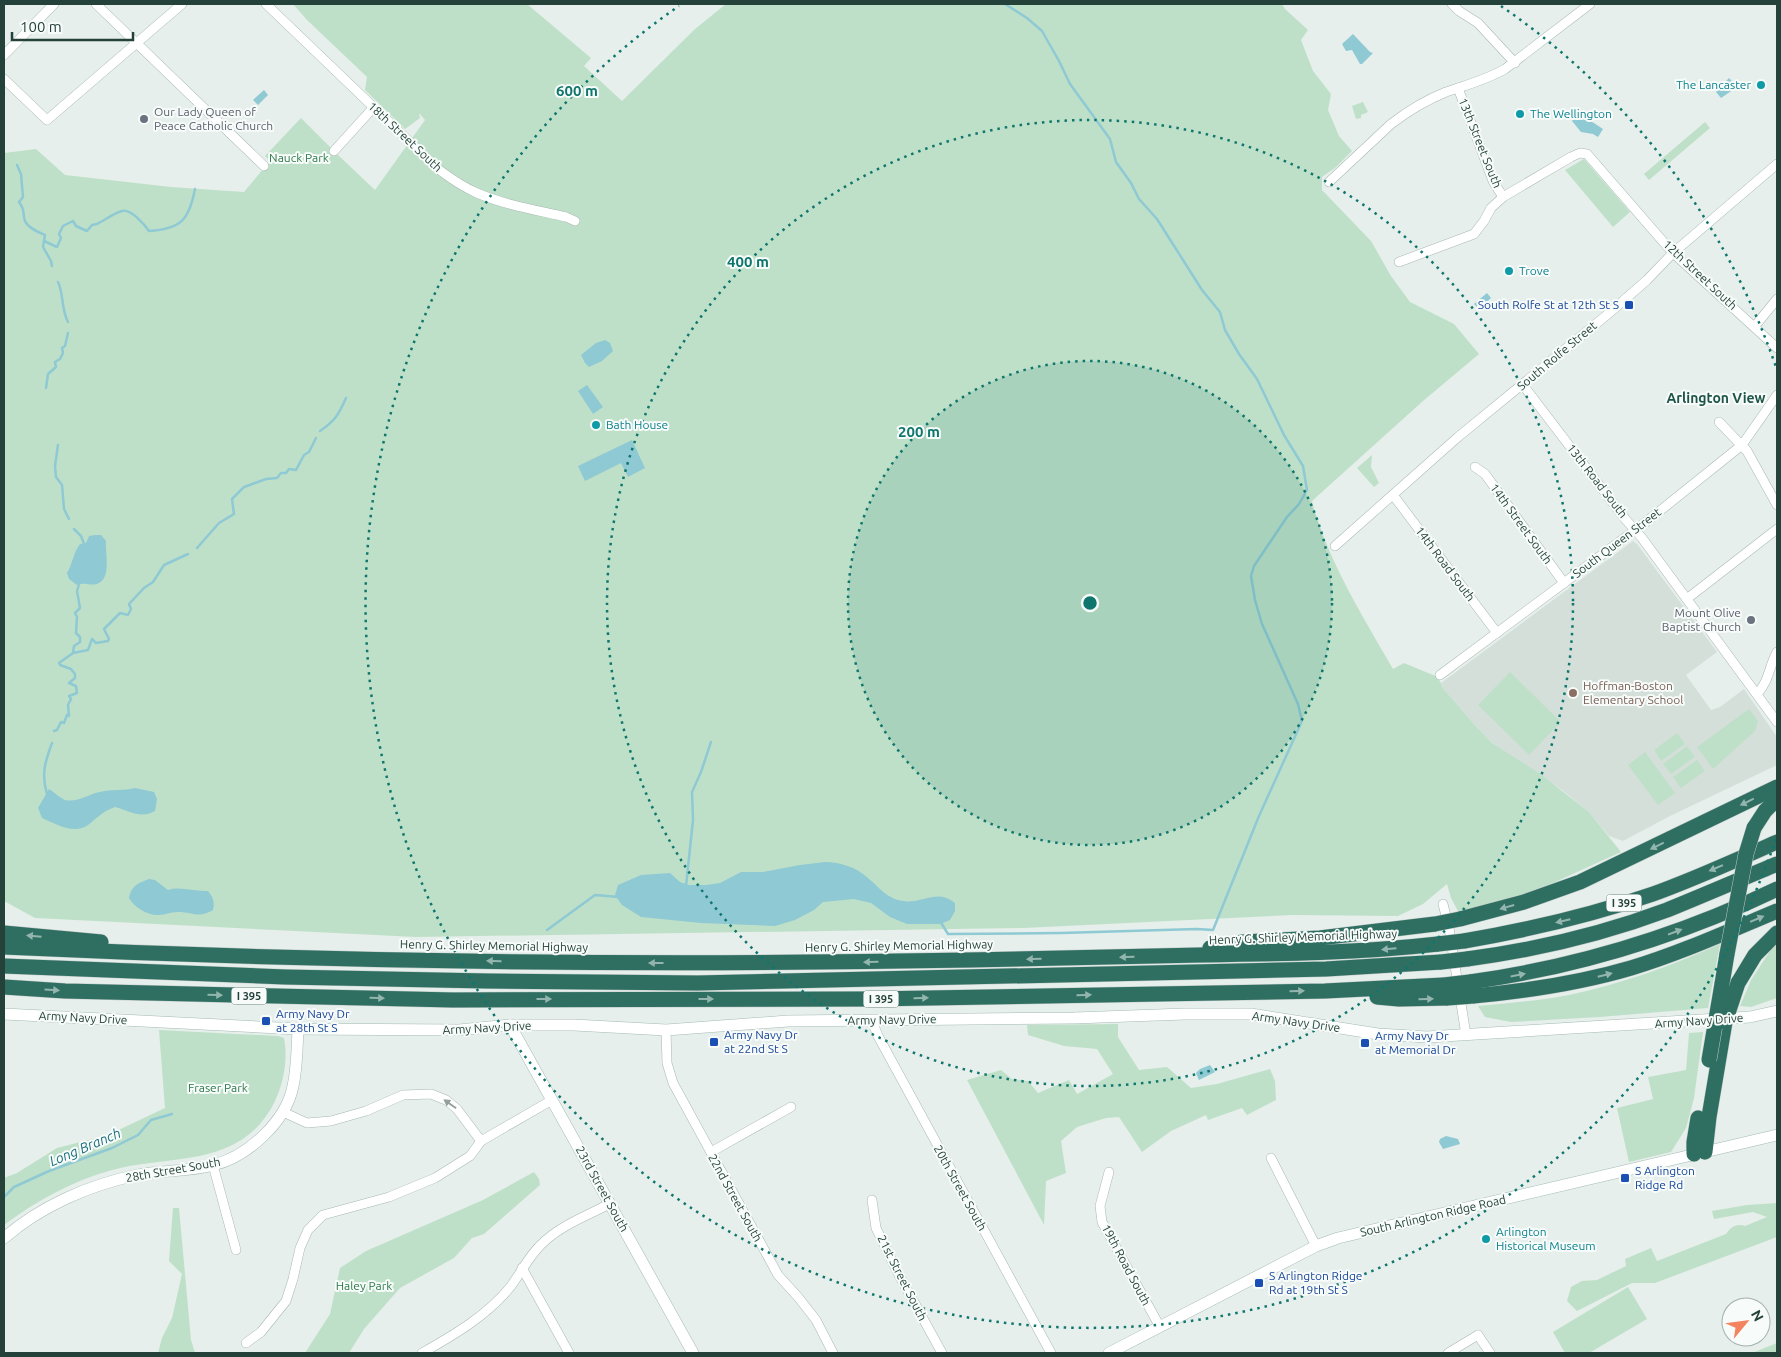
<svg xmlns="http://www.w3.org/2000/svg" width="1781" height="1357" viewBox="0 0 1781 1357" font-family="Ubuntu,sans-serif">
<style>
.built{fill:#d4dfda}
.green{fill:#bfe0c8}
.water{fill:#8ec9d4}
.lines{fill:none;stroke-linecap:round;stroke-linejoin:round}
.stream{stroke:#8ec9d4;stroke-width:2.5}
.street-casing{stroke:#a8b8b2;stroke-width:10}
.secondary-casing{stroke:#a4bbb3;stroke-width:12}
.highway-casing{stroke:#c2cac8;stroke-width:16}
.street{stroke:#fff;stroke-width:9}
.secondary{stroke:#fff;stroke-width:11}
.highway{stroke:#2f6f62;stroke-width:15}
.highway-bridge-casing{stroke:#c2cac8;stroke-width:16;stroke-linecap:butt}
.highway-bridge{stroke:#2f6f62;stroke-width:15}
.oneway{fill:#93b5ae}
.oneway2{fill:#92a09c}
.ring{fill:none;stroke:#0f766e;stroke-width:2.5;stroke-dasharray:2.5 5}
.culture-dot{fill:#0f9aa8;stroke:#f7fbf9;stroke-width:2}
.worship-dot{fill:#6b7280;stroke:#f7fbf9;stroke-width:2}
.transit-dot{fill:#1a4fb4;stroke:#f7fbf9;stroke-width:2}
.education-dot{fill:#8d6e63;stroke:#f7fbf9;stroke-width:2}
.labels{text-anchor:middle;stroke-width:4;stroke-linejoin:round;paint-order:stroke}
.shield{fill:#f7fbf9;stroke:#637a73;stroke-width:1}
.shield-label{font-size:11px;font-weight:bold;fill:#24423a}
.culture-label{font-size:12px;fill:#0d838f;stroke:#f7fbf9;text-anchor:start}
.worship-label{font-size:12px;fill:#5b616d;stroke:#f7fbf9;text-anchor:start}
.street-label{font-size:12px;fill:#24423a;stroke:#f7fbf9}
.park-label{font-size:12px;fill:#2d7a4b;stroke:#f7fbf9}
.transit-label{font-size:12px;fill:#164399;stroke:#f7fbf9;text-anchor:start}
.education-label{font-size:12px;fill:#785e54;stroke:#f7fbf9;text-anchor:start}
.neighbourhood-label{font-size:14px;font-weight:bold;fill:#1f5548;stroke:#f7fbf9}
.water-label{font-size:14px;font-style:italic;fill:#1c6f80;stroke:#f7fbf9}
.centre{fill:#0f766e;stroke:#f7fbf9;stroke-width:2.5}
.ring-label{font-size:15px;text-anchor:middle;font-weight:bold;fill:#0f766e;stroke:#f7fbf9;stroke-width:4;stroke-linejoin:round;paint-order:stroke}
</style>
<rect width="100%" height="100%" fill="#e6efeb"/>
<polygon class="built" points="1633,541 1637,544 1717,652 1686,675 1711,710 1720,707 1744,689 1777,737 1777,765 1670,816 1623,841 1609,836 1589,812 1562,790 1492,743 1473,723 1443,688 1441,683"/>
<g class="green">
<path d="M293,4h234l64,54 -7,8 38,35 73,-72 31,-25h556l3,5 23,21 -7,10 12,31 18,23 -3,16 11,26 13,15 -16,16 -14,10v13l49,51 20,35 19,26 44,22 25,30 -56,47 -111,100c15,58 51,116 81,168l11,-6 34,14 5,11 30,35 19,20 47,30 50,39 32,40 -68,31 -42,16 -52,14 -8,-15 -4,-14 -24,20 -25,12 -106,-1 -268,13 -608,9 -381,-19 -31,-17v-748l32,-4 29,26 106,12 73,5 26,-31 -5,-5 36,-38 37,37 37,35 50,-70 -6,-7 1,5 -15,11 -40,-39 2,-13 -60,-57z"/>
<polygon points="1363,102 1368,112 1361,115 1361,118 1356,119 1352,106"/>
<polygon points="1705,122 1710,128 1649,180 1644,174"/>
<polygon points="1584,159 1630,212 1613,227 1565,170"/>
<polygon points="1372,455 1371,467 1379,483 1374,487 1357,468"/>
<polygon points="1510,672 1561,722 1529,755 1478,705"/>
<polygon points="1749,709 1758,721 1755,731 1713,769 1697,747"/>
<polygon points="1677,733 1685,744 1661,761 1654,750"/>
<polygon points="1687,746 1695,757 1671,774 1663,764"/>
<polygon points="1645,752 1675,793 1658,805 1628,765"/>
<polygon points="1697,760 1705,771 1681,788 1673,777"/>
<path d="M1720,944l-12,64 -108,9 -89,5 -26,-5 -7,-11c30,-3 61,-5 91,-11 52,-11 102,-29 151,-51z"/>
<polygon points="1777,945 1777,998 1751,1007 1740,1006 1751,980 1772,948"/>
<polygon points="1118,1024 1118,1037 1139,1070 1167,1067 1191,1088 1217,1084 1270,1069 1275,1081 1276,1100 1247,1115 1242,1108 1208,1120 1206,1115 1171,1131 1142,1152 1119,1117 1106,1118 1077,1127 1061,1141 1066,1173 1046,1181 1044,1225 967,1080 1001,1070 1012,1079 1028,1081 1038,1093 1069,1080 1077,1094 1113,1074 1097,1049 1064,1046 1028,1035 1027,1025"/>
<path d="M159,1030l119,6 6,2c4,21 0,44 -9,63 -33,68 -103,53 -163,69 -40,11 -76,31 -108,55v-47l13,-5 40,-25 51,-13 57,-27z"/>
<polygon points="1703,1032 1694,1098 1686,1128 1671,1152 1629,1162 1617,1108 1653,1099 1648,1077 1686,1070 1689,1033"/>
<polygon points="534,1172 539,1179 540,1185 484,1234 472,1238 454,1258 400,1288 364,1329 349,1353 305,1353 330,1314 340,1268 366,1251 483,1200"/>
<path d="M1777,1203v34l-122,46h-23l-55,28 -10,-10 4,-14 11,-6 15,-1 29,-14 -1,-7 26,-11 6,13 69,-27c5,-7 10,-11 19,-8l22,-9 -14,-5 -39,7 -2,-8 35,-6z"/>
<polygon points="173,1208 179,1208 191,1340 195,1353 158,1353 162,1338 172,1318 182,1274 169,1261"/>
<polygon points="1628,1287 1647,1319 1589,1353 1565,1353 1553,1332"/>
<polygon points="1777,1343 1777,1353 1752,1353"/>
</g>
<g class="water">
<polygon points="1353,34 1370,52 1373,53 1362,64 1360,64 1352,50 1346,51 1342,44"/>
<polygon points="1729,78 1737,87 1721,98 1716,92"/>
<polygon points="264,90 268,95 258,105 253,100"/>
<polygon points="1577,112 1603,129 1598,137 1593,134 1581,132 1572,121"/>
<polygon points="1487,293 1491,298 1479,309 1474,304"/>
<polygon points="605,340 610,343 613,351 602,361 589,367 585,363 581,355 596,343"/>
<polygon points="587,385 603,407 593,414 578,391"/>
<polygon points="632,440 645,468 628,477 621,463 585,481 578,466"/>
<path d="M95,535h6l5,6c-1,13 6,38 -9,43 -7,2 -13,-2 -20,1l-8,-6 -2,-6c6,-10 6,-20 13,-29l6,-1 3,-7z"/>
<path d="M135,788l19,4 3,7 -2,12c-14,8 -26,0 -40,-4 -12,4 -18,11 -27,18 -13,10 -33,-1 -46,-7l-4,-10 11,-19c5,3 11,9 16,11 12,3 24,-6 35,-8 11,-3 24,-1 35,-4z"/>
<path d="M825,862c15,0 31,5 43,16 11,9 19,21 35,23 20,3 34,-13 52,2v8l-5,9 -10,4h-33l-17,-7 -19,-14 -17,-4 -31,3 -9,8 -19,10 -20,6 -74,-3 -60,-6 -19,-12 -7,-10 3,-10 23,-10 29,-2 10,9 9,3h17l14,-2 21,-11h22l37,-7z"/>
<path d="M149,879l6,1 13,10c14,-4 26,2 40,1 5,6 7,11 5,19 -16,9 -19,2 -35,2 -9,0 -12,3 -19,3 -11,1 -25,-8 -30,-17 2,-12 9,-15 20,-19z"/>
<polygon points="1210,1065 1215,1072 1199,1080 1196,1073 1200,1069"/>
<polygon points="1446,1136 1458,1139 1460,1144 1443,1149 1439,1142 1440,1139"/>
</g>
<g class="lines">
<g class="stream">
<path d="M17,165l4,9 2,23 -4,5c7,9 3,11 6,19 3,7 13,11 20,14l-2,12 8,14 1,5"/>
<path d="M44,241l13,6 4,-9 -2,-4 4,-8 10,-5 3,5 11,5 5,-6 5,-1c8,-4 17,-11 25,-13 8,-3 23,14 27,20 32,-2 40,-11 46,-42"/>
<path d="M58,282c6,13 3,27 10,40"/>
<polyline points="46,388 48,374 56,367 55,362 60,359 63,353 62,348 65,346 68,333"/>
<path d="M320,431c15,-10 19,-17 26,-33"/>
<polyline points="58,445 55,466 56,477 62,485 64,509 69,519"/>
<polyline points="74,529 81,536 85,546"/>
<polyline points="197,548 219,523 234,514 232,499 244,487 266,479 277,478 281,473 286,473 289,469 296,470 304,455 309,452 316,438"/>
<polyline points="73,653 88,650 92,639 96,643 108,641 109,639 104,629 120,613 128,615 131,609 129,604 144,588 153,582 164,565 188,554"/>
<polyline points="54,731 57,730 61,722 64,723 67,715 69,716 68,705 71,699 69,696 77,693 76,686 69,683 75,678 75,674 71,669 60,665 59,663 73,653 74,646 80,642 80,637 76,633 77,617 75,613 80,608 77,591 80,581"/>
<path d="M47,794c-6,-20 -2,-32 5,-51"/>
<polyline points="686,886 693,820 692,792 701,772 711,742"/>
<polyline points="940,921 948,934 1061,933 1197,929 1213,930 1259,816 1302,721 1298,704 1262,624 1255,600 1251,576 1254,566 1287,517 1299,504 1307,490 1303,466 1284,435 1257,379 1239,354 1225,330 1220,312 1202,290 1157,219 1139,199 1131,183 1116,162 1110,139 1070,84 1059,61 1042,31 1027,18 1005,4"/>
<polyline points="547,930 595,895 619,897"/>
<polyline points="4,1197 14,1187 49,1171 112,1148 138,1135 151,1120 172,1114"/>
</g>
<g class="street-casing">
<g id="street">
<polyline points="96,4 264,166"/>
<path d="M266,4l172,165c12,9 25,18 39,24 28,12 59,17 89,24l9,4"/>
<polyline points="1452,4 1459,11 1478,23 1515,63"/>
<polyline points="4,55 54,4"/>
<polyline points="4,79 47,120 182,4"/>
<polyline points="1458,88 1493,181 1503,197"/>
<polyline points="334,151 373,108"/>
<path d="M1329,182l62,-58c17,-13 35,-24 55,-32 20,-7 40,-12 59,-23l85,-65"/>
<polyline points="1399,262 1474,234 1484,221 1491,208 1503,197 1571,157 1580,153 1587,154 1673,253 1777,348"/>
<polyline points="1755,326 1777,299"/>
<polyline points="1523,385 1626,520 1642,538 1777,722"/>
<polyline points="1719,422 1747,451 1777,505"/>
<polyline points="1475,467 1485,474 1564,583"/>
<polyline points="1393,495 1497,633"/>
<polyline points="1335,546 1458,437 1608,314 1647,280 1673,253 1777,164"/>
<polyline points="1688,598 1777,529"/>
<polyline points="1440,675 1646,522 1742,445 1777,395"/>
<path d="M1757,694c12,-12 12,-28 20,-42"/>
<polyline points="1443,904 1449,928 1466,1035"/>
<polyline points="872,1021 878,1036 1051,1353"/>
<polyline points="666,1030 667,1063 673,1083 778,1275 798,1297 816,1320 833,1353"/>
<polyline points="283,1112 307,1123 331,1121 366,1111 403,1095 431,1094 446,1100 457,1109 481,1141"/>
<polyline points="711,1152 791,1107"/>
<polyline points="1271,1158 1316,1246"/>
<polyline points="213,1165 236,1250"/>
<polyline points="1109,1172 1100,1206 1102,1222 1160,1327"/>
<polyline points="872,1200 876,1228 899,1275 942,1353"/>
<polyline points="522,1268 569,1353"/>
<polyline points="246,1343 261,1332 286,1301 293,1279 300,1248 308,1230 323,1215 389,1197 435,1178 470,1156 481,1141 552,1100"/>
<path d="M422,1353c32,-18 66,-38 89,-67 11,-15 20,-34 35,-46 18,-16 43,-25 63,-36"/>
<polyline points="1448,1353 1478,1335 1490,1353"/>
</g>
</g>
<g class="secondary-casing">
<g id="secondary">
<polyline points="4,1014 298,1029 459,1030 510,1025 574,1025 666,1030 788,1021 1074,1018 1185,1014 1251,1014 1378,1034 1427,1037 1750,1017 1777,1011"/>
<polyline points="510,1025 693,1353"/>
<path d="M4,1238c37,-32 85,-53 133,-63 25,-5 51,-3 76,-10 34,-8 73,-43 80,-79 4,-18 4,-38 5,-57"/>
<polyline points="1109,1353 1316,1246 1338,1238 1777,1135"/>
</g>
</g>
<g class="highway-casing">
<g id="highway">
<polyline points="1754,828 1765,811 1777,799"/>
<polyline points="1460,919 1524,902 1580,882 1777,787"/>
<polyline points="4,933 101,942"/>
<path d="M1464,941c64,-11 128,-26 189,-47 42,-15 83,-34 124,-52"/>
<path d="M4,947c321,15 644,19 965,13 77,-1 154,-3 231,-5 80,-1 159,-2 238,-11"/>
<polyline points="1210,948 1243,942 1320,938 1435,924"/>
<path d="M1467,959c68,-9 136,-25 200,-49 37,-15 74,-31 110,-46"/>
<polyline points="4,966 285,977 487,981 698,983 1326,969 1441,962"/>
<path d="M1470,982c107,-15 209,-46 307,-93"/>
<polyline points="1738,983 1755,955 1777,933"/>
<polyline points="1722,984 1727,954"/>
<polyline points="4,987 65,991 453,1000 870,999 1325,991 1444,985"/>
<path d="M1473,996c54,-5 107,-13 158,-28 50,-15 98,-37 146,-57"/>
<polyline points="1377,997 1399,999 1447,998"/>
<polyline points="1705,1152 1709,1117 1725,1022"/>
<polyline points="1694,1154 1694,1142 1698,1118"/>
</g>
</g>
<use href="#street" class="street"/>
<use href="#secondary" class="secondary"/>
<use href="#highway" class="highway"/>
<g class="highway-bridge-casing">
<g id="highway-bridge">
<polyline points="1435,924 1460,919"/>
<polyline points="1438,944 1464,941"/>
<polyline points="1727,954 1746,854 1754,828"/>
<polyline points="1441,962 1467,959"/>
<polyline points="1444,985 1470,982"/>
<polyline points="1447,998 1473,996"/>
<polyline points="1725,1022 1738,983"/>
<polyline points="1709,1060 1722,984"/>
</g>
</g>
<use href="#highway-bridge" class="highway-bridge"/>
</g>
<defs><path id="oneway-solid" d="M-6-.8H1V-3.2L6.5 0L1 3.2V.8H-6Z" transform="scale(1.25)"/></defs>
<g class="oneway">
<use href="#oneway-solid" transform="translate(1747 802) rotate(154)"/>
<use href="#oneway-solid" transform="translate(1657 846) rotate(154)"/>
<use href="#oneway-solid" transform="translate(1716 868) rotate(157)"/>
<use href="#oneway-solid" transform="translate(1507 907) rotate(164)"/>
<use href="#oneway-solid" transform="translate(1757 919) rotate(-23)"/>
<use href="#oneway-solid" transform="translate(1563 921) rotate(167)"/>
<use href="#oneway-solid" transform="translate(1675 932) rotate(-21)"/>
<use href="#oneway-solid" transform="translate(34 936) rotate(-175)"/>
<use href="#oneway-solid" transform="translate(1389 949) rotate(175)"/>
<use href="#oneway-solid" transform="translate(1127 957) rotate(178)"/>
<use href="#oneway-solid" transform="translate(1034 959) rotate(179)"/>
<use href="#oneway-solid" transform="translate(494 961) rotate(-179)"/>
<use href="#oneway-solid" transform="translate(871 962) rotate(179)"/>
<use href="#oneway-solid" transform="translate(656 963) rotate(-180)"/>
<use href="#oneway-solid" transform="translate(1518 975) rotate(-11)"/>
<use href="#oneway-solid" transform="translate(1605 975) rotate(-14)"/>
<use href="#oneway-solid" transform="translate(52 990) rotate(4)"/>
<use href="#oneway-solid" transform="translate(1297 991) rotate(-1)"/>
<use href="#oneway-solid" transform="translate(215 995) rotate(1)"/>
<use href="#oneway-solid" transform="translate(1084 995) rotate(-1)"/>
<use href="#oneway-solid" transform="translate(377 998) rotate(1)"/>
<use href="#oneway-solid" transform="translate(921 998) rotate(-1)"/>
<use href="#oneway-solid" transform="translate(544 999)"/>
<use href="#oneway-solid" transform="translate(706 999)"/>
<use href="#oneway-solid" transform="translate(1426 999) rotate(-2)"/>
</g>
<use class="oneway2" href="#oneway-solid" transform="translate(450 1104) rotate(-145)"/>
<circle cx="1090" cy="603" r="242" fill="#0f766e" fill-opacity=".12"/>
<g class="ring">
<circle cx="1090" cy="603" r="242"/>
<circle cx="1090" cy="603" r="483"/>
<path d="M1776 839A725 725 0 1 1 679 6M1501 6A725 725 0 0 1 1776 367"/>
</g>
<g class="culture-dot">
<circle cx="1761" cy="85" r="5"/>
<circle cx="1520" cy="114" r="5"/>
<circle cx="1509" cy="271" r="5"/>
<circle cx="596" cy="425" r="5"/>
<circle cx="1486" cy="1239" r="5"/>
</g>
<g class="worship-dot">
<circle cx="144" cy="119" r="5"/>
<circle cx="1751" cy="620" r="5"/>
</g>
<g class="transit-dot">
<rect x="1624" y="300" width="10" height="10" rx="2.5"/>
<rect x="261" y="1016" width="10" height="10" rx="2.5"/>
<rect x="709" y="1037" width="10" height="10" rx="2.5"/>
<rect x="1360" y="1038" width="10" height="10" rx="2.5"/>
<rect x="1620" y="1173" width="10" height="10" rx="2.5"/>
<rect x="1254" y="1278" width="10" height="10" rx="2.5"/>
</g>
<circle class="education-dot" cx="1573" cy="693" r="5"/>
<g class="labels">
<g class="shield">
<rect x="1606.5" y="894.5" width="35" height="17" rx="4"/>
<rect x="231.5" y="987.5" width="35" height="17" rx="4"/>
<rect x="863.5" y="990.5" width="35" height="17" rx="4"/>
</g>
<g class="shield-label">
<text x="1624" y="907">I 395</text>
<text x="249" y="1000">I 395</text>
<text x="881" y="1003">I 395</text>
</g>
<g class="culture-label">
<text x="1751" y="89" text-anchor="end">The Lancaster</text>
<text x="1530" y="118">The Wellington</text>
<text x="1519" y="275">Trove</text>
<text x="606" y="429">Bath House</text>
<text x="1496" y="1236">Arlington<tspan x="1496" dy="14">Historical Museum</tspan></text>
</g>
<g class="worship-label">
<text x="154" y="116">Our Lady Queen of<tspan x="154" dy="14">Peace Catholic Church</tspan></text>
<text x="1741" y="617" text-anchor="end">Mount Olive<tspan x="1741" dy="14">Baptist Church</tspan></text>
</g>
<g class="street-label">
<text transform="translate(405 137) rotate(43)" y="4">18th Street South</text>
<text transform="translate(1480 143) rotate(68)" y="4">13th Street South</text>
<text transform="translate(1700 275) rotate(43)" y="4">12th Street South</text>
<text transform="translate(1557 356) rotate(-40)" y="4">South Rolfe Street</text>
<text transform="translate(1597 481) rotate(52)" y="4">13th Road South</text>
<text transform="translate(1521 524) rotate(54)" y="4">14th Street South</text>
<text transform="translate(1617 543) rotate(-37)" y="4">South Queen Street</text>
<text transform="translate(1445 564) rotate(53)" y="4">14th Road South</text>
<text transform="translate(1303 937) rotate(-2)" y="4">Henry G. Shirley Memorial Highway</text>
<text transform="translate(494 946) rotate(1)" y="4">Henry G. Shirley Memorial Highway</text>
<text transform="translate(899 946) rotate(-1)" y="4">Henry G. Shirley Memorial Highway</text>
<text transform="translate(83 1018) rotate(3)" y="4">Army Navy Drive</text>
<text transform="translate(892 1020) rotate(-1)" y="4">Army Navy Drive</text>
<text transform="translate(1699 1021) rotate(-4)" y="4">Army Navy Drive</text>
<text transform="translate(1296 1022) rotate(8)" y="4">Army Navy Drive</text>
<text transform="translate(487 1028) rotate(-3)" y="4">Army Navy Drive</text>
<text transform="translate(173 1170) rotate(-10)" y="4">28th Street South</text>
<text transform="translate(960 1188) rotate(61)" y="4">20th Street South</text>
<text transform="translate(602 1189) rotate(61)" y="4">23rd Street South</text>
<text transform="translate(735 1198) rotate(61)" y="4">22nd Street South</text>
<text transform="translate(1433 1216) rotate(-13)" y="4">South Arlington Ridge Road</text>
<text transform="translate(1126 1265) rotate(62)" y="4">19th Road South</text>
<text transform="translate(902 1278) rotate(63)" y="4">21st Street South</text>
</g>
<g class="park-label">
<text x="299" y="162">Nauck Park</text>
<text x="218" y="1092">Fraser Park</text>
<text x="364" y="1290">Haley Park</text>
</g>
<g class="transit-label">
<text x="1619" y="309" text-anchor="end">South Rolfe St at 12th St S</text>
<text x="276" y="1018">Army Navy Dr<tspan x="276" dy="14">at 28th St S</tspan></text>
<text x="724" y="1039">Army Navy Dr<tspan x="724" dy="14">at 22nd St S</tspan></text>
<text x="1375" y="1040">Army Navy Dr<tspan x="1375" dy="14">at Memorial Dr</tspan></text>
<text x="1635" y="1175">S Arlington<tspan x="1635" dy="14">Ridge Rd</tspan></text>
<text x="1269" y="1280">S Arlington Ridge<tspan x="1269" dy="14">Rd at 19th St S</tspan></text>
</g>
<g class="education-label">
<text x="1583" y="690">Hoffman-Boston<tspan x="1583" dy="14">Elementary School</tspan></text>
</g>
<g class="neighbourhood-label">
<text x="1716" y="403">Arlington View</text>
</g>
<g class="water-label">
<text transform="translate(85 1147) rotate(-23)" y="5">Long Branch</text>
</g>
</g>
<circle cx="1090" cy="603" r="8" class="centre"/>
<g class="ring-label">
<text x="577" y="96">600 m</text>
<text x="748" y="267">400 m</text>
<text x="919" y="437">200 m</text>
</g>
<rect width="1781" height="1357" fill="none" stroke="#24423a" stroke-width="10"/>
<g transform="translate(1746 1322) rotate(61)"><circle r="24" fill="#f7fbf9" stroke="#a3b1ad"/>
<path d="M0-4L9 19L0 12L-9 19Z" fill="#f4845f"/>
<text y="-8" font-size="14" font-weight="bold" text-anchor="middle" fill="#24423a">N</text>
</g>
<path d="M12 32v8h121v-8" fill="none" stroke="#24423a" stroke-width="2.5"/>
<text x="20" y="32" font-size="15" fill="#24423a" stroke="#f7fbf9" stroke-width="4" paint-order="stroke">100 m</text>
</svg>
